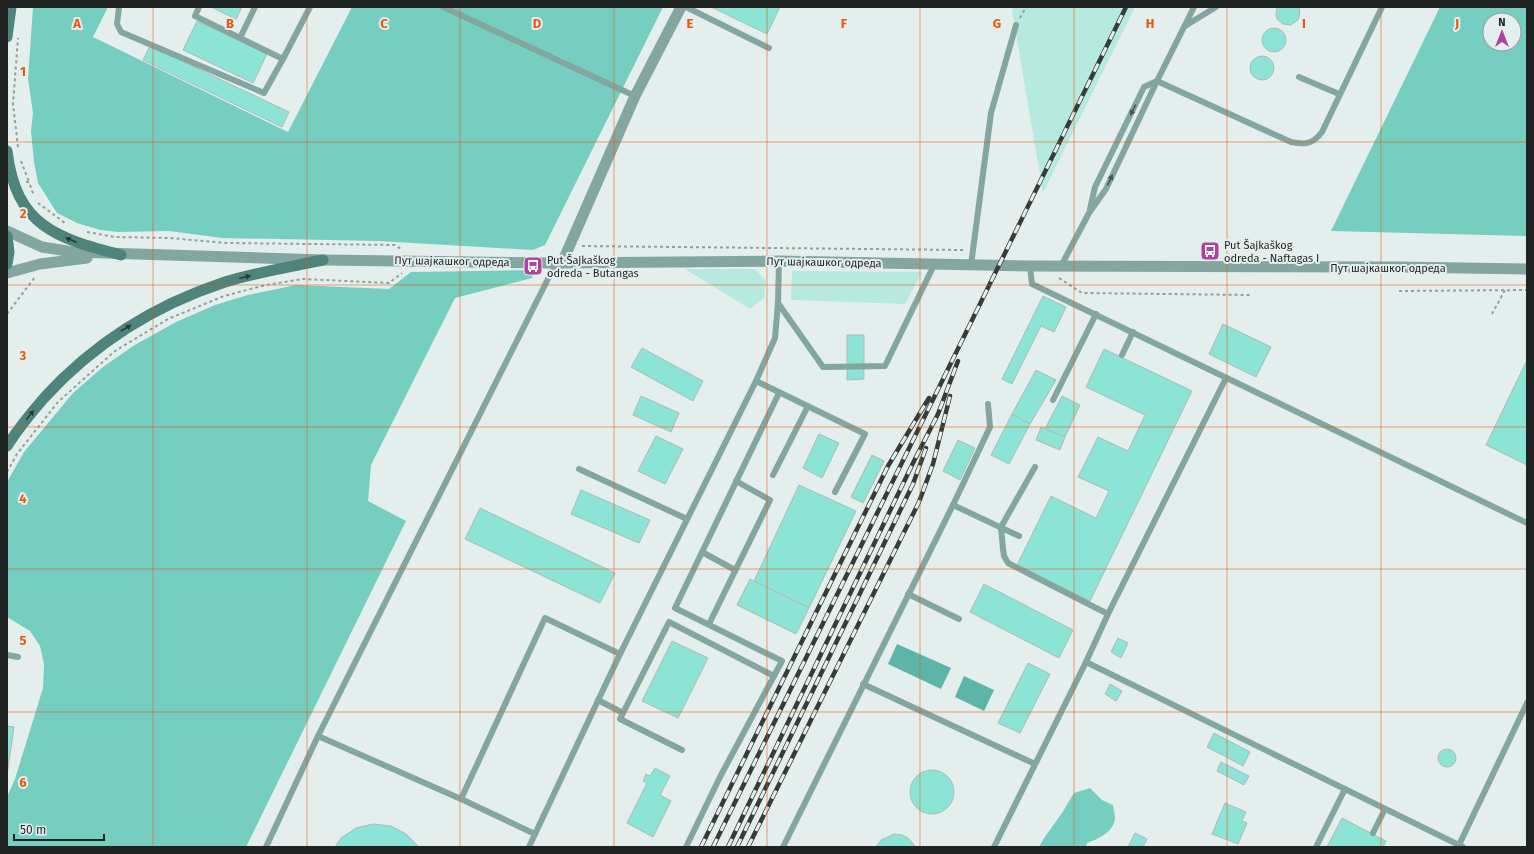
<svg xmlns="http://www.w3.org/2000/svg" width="1534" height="854" viewBox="0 0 1534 854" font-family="'Fira Sans',sans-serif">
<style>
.green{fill:#b6eae0}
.forest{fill:#75cec0;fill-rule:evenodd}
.water{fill:#5cb5a8}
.building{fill:#8be4d5;stroke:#afbab8}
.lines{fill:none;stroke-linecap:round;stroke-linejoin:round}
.path{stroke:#969e9c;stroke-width:2;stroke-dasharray:3 3;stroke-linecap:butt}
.service{stroke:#83a6a0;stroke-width:6}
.minor{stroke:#83a6a0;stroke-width:11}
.tertiary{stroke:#83a6a0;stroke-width:11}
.secondary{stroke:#4d847b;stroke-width:11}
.rail-casing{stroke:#373c3b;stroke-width:4.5}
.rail{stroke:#e4efed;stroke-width:3;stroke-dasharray:9;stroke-linecap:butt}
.oneway{fill:#475754}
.oneway2{fill:#2a3b38}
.grid{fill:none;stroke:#e8590c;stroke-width:1;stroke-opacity:0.55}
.labels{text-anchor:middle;stroke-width:4;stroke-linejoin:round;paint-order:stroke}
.poi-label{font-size:11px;fill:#1f2322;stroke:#e4efed;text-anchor:start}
.street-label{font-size:11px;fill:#1f2322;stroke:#e4efed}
.grid-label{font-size:13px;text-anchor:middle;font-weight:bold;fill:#e8590c;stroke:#e4efed;stroke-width:4;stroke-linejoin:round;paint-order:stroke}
</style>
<rect width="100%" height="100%" fill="#e4efed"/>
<g class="green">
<polygon points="1013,7 1135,7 1043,193 1012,10"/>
<polygon points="685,269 755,269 766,281 764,298 750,309"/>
<polygon points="792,271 922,272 905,304 791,300"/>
</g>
<g class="forest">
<polygon points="33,7 108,7 93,37 288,132 352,7 663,7 545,245 533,250 379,241 222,238 169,231 118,232 100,230 77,223 57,213 38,183 34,162 31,131 33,113 28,79"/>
<path d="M1440,7h87v229l-196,-5zM1490,20h24v24h-24z"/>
<polygon points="535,270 532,278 455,298 371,465 368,501 406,521 246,847 7,847 7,797 15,779 43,688 44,664 40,646 30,631 7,617 7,482 24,452 73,393 103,367 133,346 176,322 215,305 248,295 296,285 389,289 411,272"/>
<path d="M1090,788l12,12 11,5c0,4 2,9 2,13 -1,14 -17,21 -28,25l-1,4h-47l5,-9 18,-25 12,-20z"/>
</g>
<g class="water">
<polygon points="897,644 951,668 941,689 888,664"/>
<polygon points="964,676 994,690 984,711 955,697"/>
</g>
<g class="building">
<polygon points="211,7 242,7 236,19"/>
<polygon points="711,7 780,7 767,34"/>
<polygon points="1277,7 1299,7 1300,13 1298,20 1291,25 1283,24 1277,19 1276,15"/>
<polygon points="197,21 267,54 253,83 183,50"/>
<circle cx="1274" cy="40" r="12"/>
<polygon points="150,46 289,112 282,127 143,60"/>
<circle cx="1262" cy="68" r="12"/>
<polygon points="1043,296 1066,307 1054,332 1041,326 1012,384 1002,379"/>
<polygon points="1223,324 1271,347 1256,377 1209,354"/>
<polygon points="847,335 864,335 864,379 847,380"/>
<polygon points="642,348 703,381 693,401 631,367"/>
<polygon points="1104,349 1192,391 1090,601 1017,565 1051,496 1096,518 1109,491 1078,477 1098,437 1128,451 1145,415 1086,387"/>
<polygon points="1527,360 1527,465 1486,445"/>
<polygon points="1036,370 1056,380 1030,424 1012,414"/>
<polygon points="641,396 679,413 671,432 633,415"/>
<polygon points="1062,396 1080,405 1065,437 1045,429"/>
<polygon points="1012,414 1030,424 1009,464 991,455"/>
<polygon points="1041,427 1065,437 1060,450 1036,440"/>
<polygon points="819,434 839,443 822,478 803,468"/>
<polygon points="656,436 683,449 665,484 638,471"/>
<polygon points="958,440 975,448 960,480 943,471"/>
<polygon points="872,455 884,461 863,503 851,497"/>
<polygon points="799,485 856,511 809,608 754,581"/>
<polygon points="581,490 650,520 639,543 571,514"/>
<polygon points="480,508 615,573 600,603 465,539"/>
<polygon points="750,579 809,608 796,634 737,605"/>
<polygon points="984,584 1073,630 1059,658 970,612"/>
<polygon points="1118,638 1128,643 1121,658 1111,652"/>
<polygon points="672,641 708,658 678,718 642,701"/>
<polygon points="1028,663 1050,674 1020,733 998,723"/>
<polygon points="1110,684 1122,691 1116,701 1105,694"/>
<polygon points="7,726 14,727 7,775"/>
<polygon points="1214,733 1250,752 1243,766 1207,747"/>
<circle cx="1447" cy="758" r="9"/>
<polygon points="1221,762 1249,776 1244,785 1217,771"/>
<polygon points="655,768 670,776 660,795 671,801 653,837 627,823 647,783 643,781 646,774 650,776"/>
<circle cx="932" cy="792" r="22"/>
<polygon points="1225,803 1246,812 1242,821 1247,823 1238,844 1212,834"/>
<polygon points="1342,818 1386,841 1383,847 1327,847"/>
<polygon points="373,824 391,826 406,834 419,847 335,847 341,838 356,828"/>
<polygon points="1135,833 1147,839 1143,847 1128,847"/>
<polygon points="894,834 902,835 908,838 916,847 876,847 881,840"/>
</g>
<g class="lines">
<g class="path">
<polyline points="1020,18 1026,7"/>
<polyline points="18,147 13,104 18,38"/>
<polyline points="21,161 29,182"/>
<polyline points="26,182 29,182 34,196"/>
<polyline points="38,203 65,223"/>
<polyline points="87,232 115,237 170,238 226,243 395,245 401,249"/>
<polyline points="582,246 964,250"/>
<polyline points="1059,278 1082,293 1251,295"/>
<polyline points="1399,291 1527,290"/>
<polyline points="7,314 35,277"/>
<polyline points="1492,314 1505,290"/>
<polyline points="7,472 17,454 58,402 115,351 168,319 224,296 266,285 303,279 389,283 402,273"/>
</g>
<g class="service">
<polyline points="119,7 117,24 121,32 264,93 283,59 310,7"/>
<polyline points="199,7 195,16 240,38"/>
<polyline points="255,7 240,38 283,59"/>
<polyline points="443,7 635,96"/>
<polyline points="686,7 769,48"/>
<polyline points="1185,26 1216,7"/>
<polyline points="1299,77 1339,94"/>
<path d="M1157,81l134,61c14,3 22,2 31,-10l60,-125"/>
<polyline points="1090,209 1095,187 1144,87 1157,81"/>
<polyline points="971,265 991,113 1016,25"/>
<polyline points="1030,266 1032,284 1527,523"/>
<polyline points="1061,266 1089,213 1106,189 1157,81 1194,7"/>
<polyline points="778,303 823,367 885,366 935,263"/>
<polyline points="1122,355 1133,332"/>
<polyline points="756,381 865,434 835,492"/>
<polyline points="1053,400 1096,314"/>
<polyline points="1035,467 1001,527 1003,549 1004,556 1008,563 1108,614"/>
<polyline points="579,469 687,519"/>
<polyline points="773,475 808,406"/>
<polyline points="953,505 1019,536"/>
<polyline points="702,552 735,570"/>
<polyline points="908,594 959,619"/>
<polyline points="709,624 770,500 736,481"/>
<polyline points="7,655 18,657"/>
<polyline points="1086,662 1463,847"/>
<polyline points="863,684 1035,764"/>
<polyline points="598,700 623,713"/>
<polyline points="318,736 461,799 535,834 620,654 756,381 775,338 778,303 779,261"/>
<polyline points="682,750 620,719 669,622 774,676"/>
<polyline points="461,799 545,618 620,654"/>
<polyline points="1373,833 1385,809"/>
<polyline points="1459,845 1527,703"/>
<polyline points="266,847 318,736 556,263"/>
<polyline points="529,847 535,834"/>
<polyline points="686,847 720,777 782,661 675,608 779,393"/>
<polyline points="783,847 953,505 990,427 988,404"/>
<polyline points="994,847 1086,662 1108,614 1226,378"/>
<polyline points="1316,847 1345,789"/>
</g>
<polyline class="minor" points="562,263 635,96 681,7"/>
<g class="tertiary">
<polyline points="7,231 42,247 73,252 323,260 556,263 779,261 1030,266 1399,267 1527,269"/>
<polyline points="7,273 40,264 87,258"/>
</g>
<g class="secondary">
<polyline points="7,37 11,7"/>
<path d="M7,151c9,75 49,87 114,104"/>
<polyline points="7,236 9,252 7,264"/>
<path d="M7,446c11,-17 24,-33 37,-48 50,-55 111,-93 181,-116 32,-10 65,-15 98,-22"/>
</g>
<g class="rail-casing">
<g id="rail">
<polyline points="701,847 888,466 929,398"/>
<polyline points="713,847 1126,7"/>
<polyline points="728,847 914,461 938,414 958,361"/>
<polyline points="737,847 913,484 926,448"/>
<polyline points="748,847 919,502 933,464 950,396"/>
</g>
</g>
<use href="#rail" class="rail"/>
</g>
<defs><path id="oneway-solid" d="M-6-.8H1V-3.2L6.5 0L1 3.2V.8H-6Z"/></defs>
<g class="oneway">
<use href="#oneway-solid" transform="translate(1133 110) rotate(116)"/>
<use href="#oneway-solid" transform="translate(1110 180) rotate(-65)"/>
</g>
<g class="oneway2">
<use href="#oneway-solid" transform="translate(71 240) rotate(-157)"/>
<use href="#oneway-solid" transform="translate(245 277) rotate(-14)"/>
<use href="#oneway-solid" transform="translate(126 328) rotate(-31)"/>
<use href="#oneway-solid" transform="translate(30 415) rotate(-51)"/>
</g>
<path class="grid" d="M153,7v840M307,7v840M460,7v840M614,7v840M767,7v840M920,7v840M1074,7v840M1227,7v840M1381,7v840M7,142h1520M7,285h1520M7,427h1520M7,569h1520M7,712h1520"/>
<defs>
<g id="bus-square" transform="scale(1)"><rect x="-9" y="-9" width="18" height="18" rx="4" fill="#af43a2" stroke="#e4efed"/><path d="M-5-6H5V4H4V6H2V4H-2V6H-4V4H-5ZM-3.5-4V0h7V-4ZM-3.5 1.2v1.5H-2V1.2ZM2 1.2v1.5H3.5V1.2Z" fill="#fff"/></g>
</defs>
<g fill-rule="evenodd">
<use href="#bus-square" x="1210" y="251"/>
<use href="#bus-square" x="533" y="266"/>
</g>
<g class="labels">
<g class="poi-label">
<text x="1224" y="249">Put Šajkaškog<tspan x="1224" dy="13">odreda - Naftagas I</tspan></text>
<text x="547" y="264">Put Šajkaškog<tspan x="547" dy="13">odreda - Butangas</tspan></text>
</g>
<g class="street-label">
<text transform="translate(452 261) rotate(1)" y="4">Пут шајкашког одреда</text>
<text transform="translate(824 262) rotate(1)" y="4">Пут шајкашког одреда</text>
<text x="1388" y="272">Пут шајкашког одреда</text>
</g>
</g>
<g class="grid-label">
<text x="77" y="28">A</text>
<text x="230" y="28">B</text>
<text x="384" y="28">C</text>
<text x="537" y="28">D</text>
<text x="690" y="28">E</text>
<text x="844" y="28">F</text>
<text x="997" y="28">G</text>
<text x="1150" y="28">H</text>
<text x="1304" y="28">I</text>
<text x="1457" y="28">J</text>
<text x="23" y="76">1</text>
<text x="23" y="218">2</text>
<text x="23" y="360">3</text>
<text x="23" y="503">4</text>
<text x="23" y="645">5</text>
<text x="23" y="787">6</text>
</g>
<rect width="1534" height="854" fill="none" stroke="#1f2322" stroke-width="16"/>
<g transform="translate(1502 32)"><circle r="19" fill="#e4efed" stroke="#959d9c"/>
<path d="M0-3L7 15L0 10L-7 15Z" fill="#af43a2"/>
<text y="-6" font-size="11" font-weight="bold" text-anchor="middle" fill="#1f2322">N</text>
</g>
<path d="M14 834v6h90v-6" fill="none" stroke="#1f2322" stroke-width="2"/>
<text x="20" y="834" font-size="12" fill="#1f2322" stroke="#e4efed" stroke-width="3" paint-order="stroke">50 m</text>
</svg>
